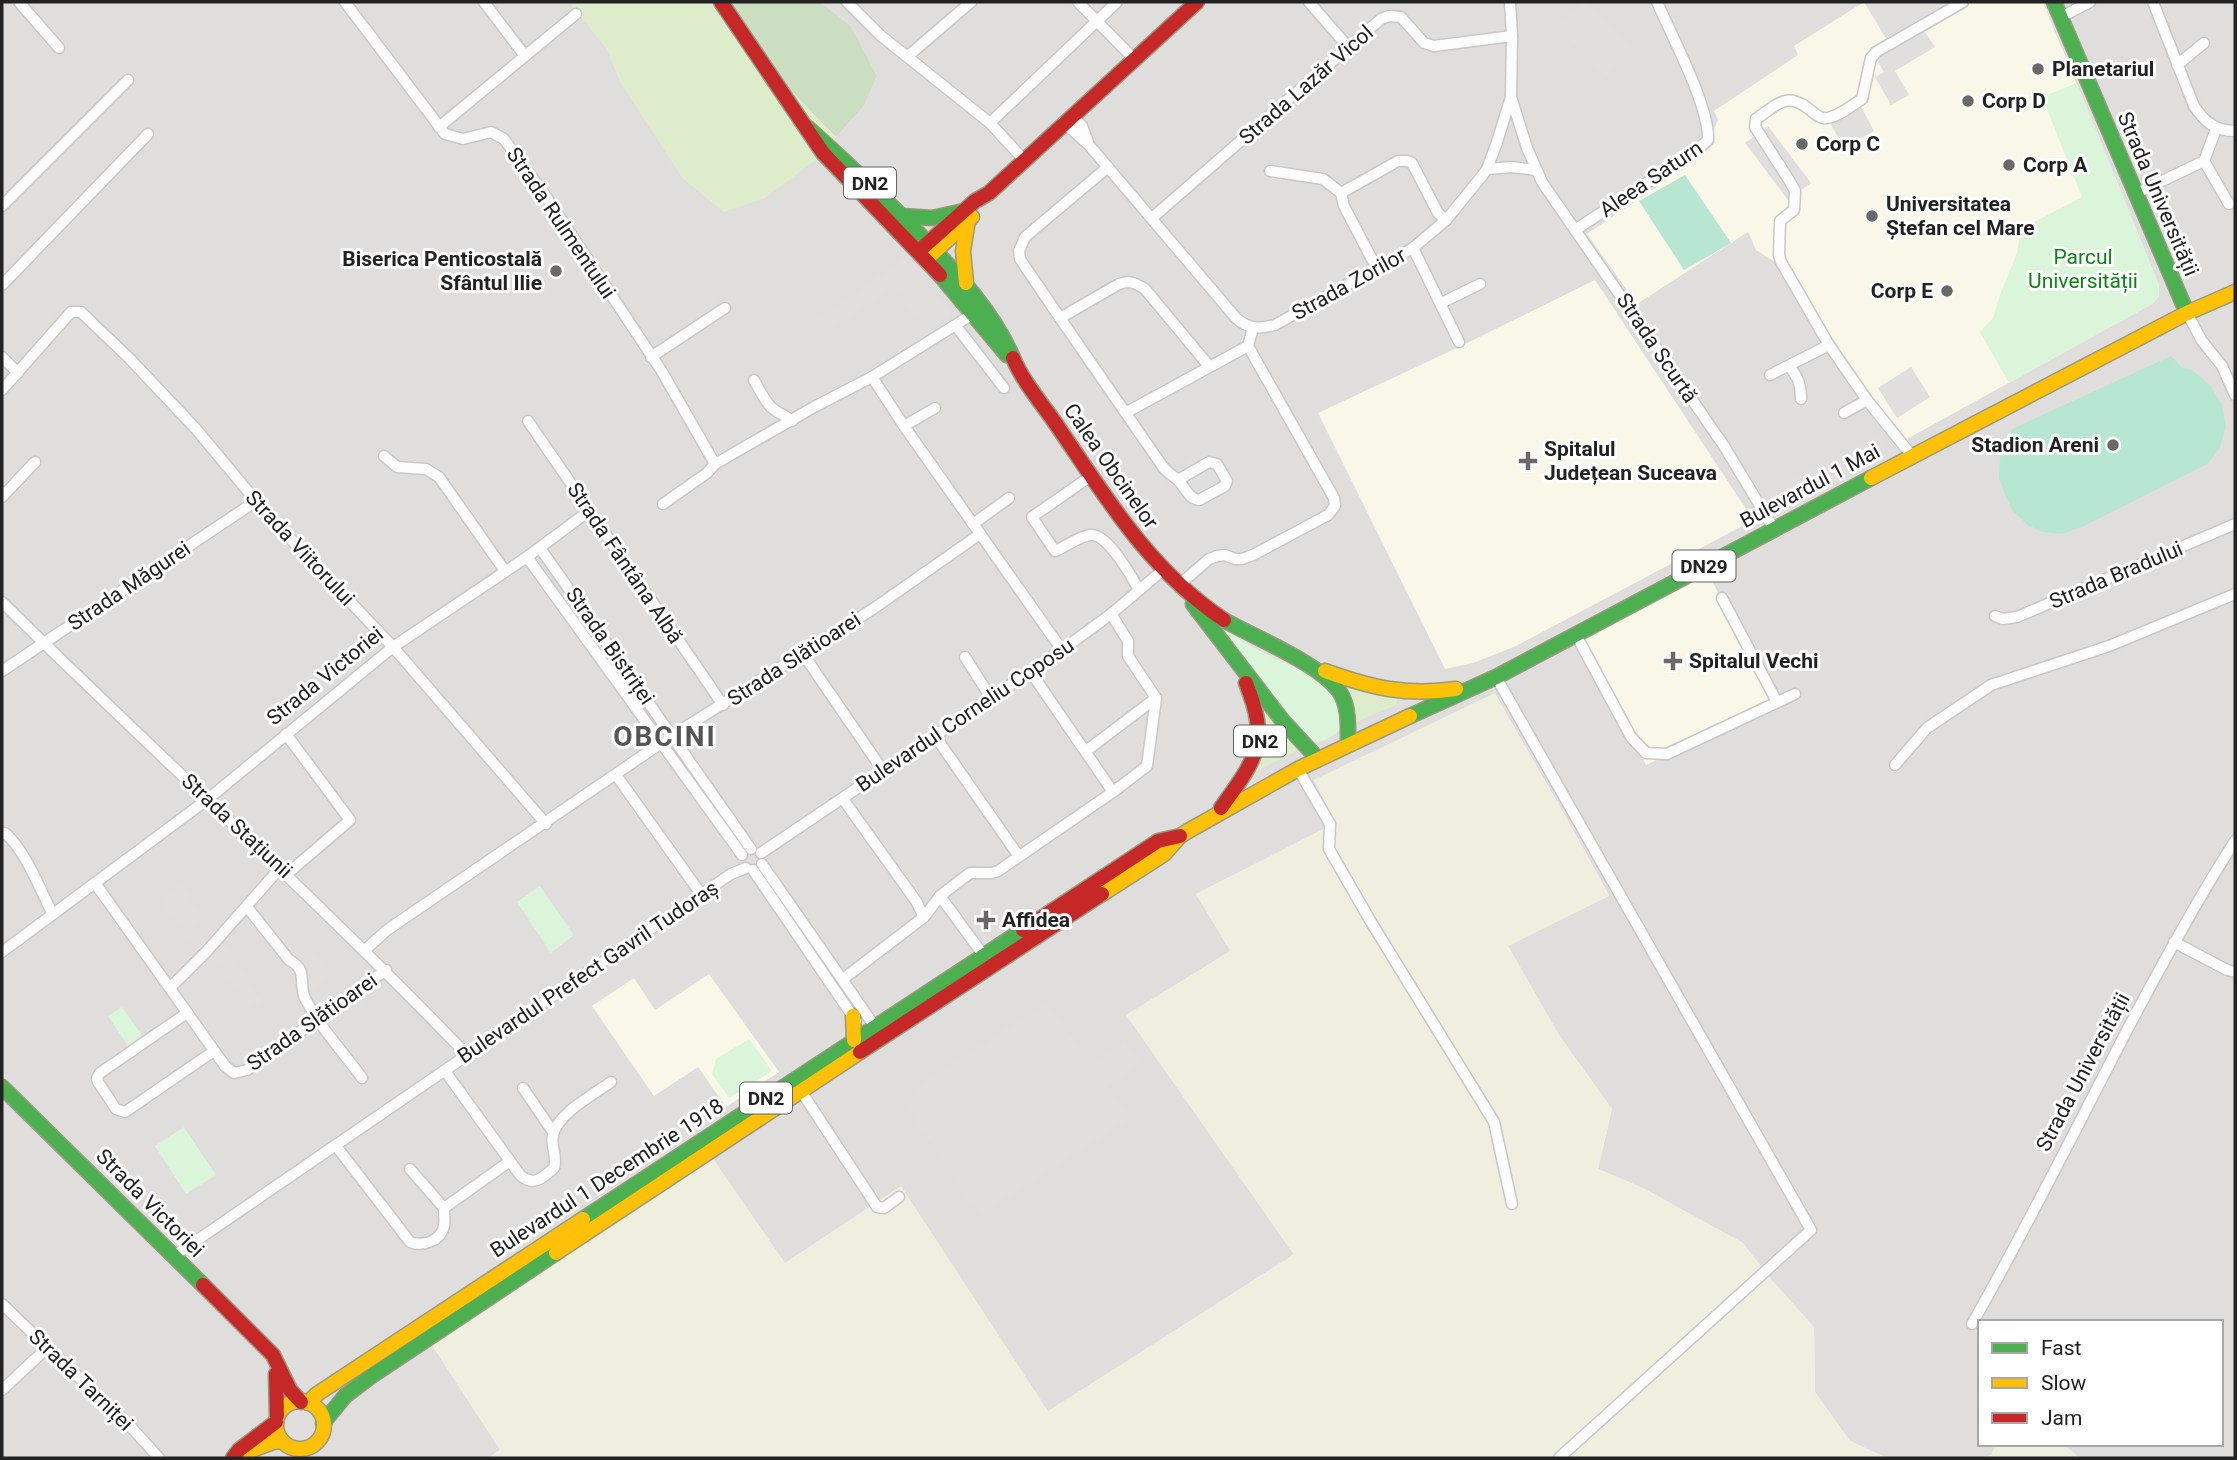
<svg xmlns="http://www.w3.org/2000/svg" width="2237" height="1460" viewBox="0 0 2237 1460" font-family="Roboto,sans-serif">
<style>
.residential{fill:#dfdedc}
.education{fill:#f8f7e8}
.farmland{fill:#efefdf}
.grass{fill:#ddeccb}
.forest{fill:#cbdec1}
.park{fill:#daf5da}
.pitch{fill:#b7e6d2}
.parking{fill:#e0dfde}
.lines{fill:none;stroke-linecap:round;stroke-linejoin:round}
.street-casing{stroke:#c9c8c7;stroke-width:13}
.fast-casing{stroke:#999a82;stroke-width:17}
.slow-casing{stroke:#999a82;stroke-width:17}
.jam-casing{stroke:#999a82;stroke-width:17}
.street{stroke:#fdfcfc;stroke-width:10}
.fast{stroke:#4caf50;stroke-width:14}
.slow{stroke:#ffc107;stroke-width:14}
.jam{stroke:#c62828;stroke-width:14}
.poi-dot{fill:#6a6968;stroke:#fff;stroke-width:2.5}
.labels{text-anchor:middle;stroke-width:6;stroke-linejoin:round;paint-order:stroke}
.shield{fill:#fff;stroke:#646464;stroke-width:2}
.shield-label{font-size:19px;font-weight:bold;fill:#222}
.poi-label{font-size:21px;font-weight:bold;fill:#222;stroke:#fff;text-anchor:start}
.street-label{font-size:21px;fill:#222;stroke:#fff}
.park-label{font-size:21px;fill:#0c8416;stroke:#fff}
.district-label{font-size:28px;font-weight:bold;letter-spacing:2px;fill:#555;stroke:#fff}
</style>
<rect width="100%" height="100%" fill="#f0eeeb"/>
<polygon class="residential" points="2,2 570,2 607,49 621,83 683,178 724,212 836,137 864,106 877,76 851,26 820,2 2235,2 2235,1458 2080,1458 2063,1444 2221,1444 2221,1322 1980,1322 1980,1444 1997,1444 1991,1455 1980,1458 1887,1458 1850,1441 1815,1392 1814,1327 1769,1277 1743,1243 1643,1188 1598,1169 1612,1109 1559,1035 1508,946 1609,895 1565,815 1495,694 1314,780 1336,823 1196,894 1231,951 1127,1015 1294,1254 1048,1412 901,1187 488,1458 2,1458"/>
<g class="education">
<polygon points="1864,2 1887,40 1951,2 2043,2 2159,285 2159,296 2152,304 1905,440 1871,399 1826,333 1785,257 1773,261 1756,250 1748,232 1637,304 1587,234 1701,157 1718,120 1714,111 1798,55 1794,46"/>
<polygon points="1595,280 1750,515 1748,523 1516,646 1473,663 1445,669 1318,413 1461,346"/>
<polygon points="1707,572 1777,702 1646,765 1579,640"/>
<polygon points="709,974 779,1072 726,1107 698,1067 654,1096 592,1006 634,978 655,1010"/>
</g>
<g class="farmland">
<polygon points="1495,693 1609,896 1508,946 1559,1035 1612,1109 1598,1169 1643,1188 1743,1243 1769,1277 1814,1327 1815,1392 1850,1441 1887,1458 488,1458 500,1450 422,1330 707,1150 785,1263 901,1186 1048,1411 1294,1255 1126,1015 1230,951 1196,894 1335,823 1314,780"/>
<polygon points="1997,1444 2063,1444 2080,1458 1980,1458 1991,1455"/>
</g>
<g class="grass">
<polygon points="570,2 726,2 768,67 836,137 821,156 765,198 724,212 683,178 621,83 607,49"/>
<polygon points="1343,685 1397,698 1396,705 1356,722 1353,720"/>
<polygon points="1253,689 1298,746 1295,752 1252,773"/>
</g>
<polygon class="forest" points="726,2 820,2 851,26 877,76 864,106 836,137 768,67"/>
<g class="park">
<polygon points="2077,83 2159,285 2159,296 2152,304 2009,383 1980,332 1993,318 2000,295 2017,253 2021,229 2082,197 2042,97"/>
<path d="M1211,622l49,29 45,21 28,18 9,13 -1,26c-9,8 -19,15 -32,13z"/>
<polygon points="540,886 574,935 551,953 517,902"/>
<polygon points="122,1007 142,1035 128,1046 108,1016"/>
<polygon points="749,1039 772,1071 729,1098 712,1074 716,1059"/>
<polygon points="184,1127 216,1175 186,1194 155,1146"/>
</g>
<g class="pitch">
<polygon points="1685,175 1731,243 1684,270 1639,201"/>
<polygon points="2171,356 2182,368 2192,370 2210,385 2222,405 2226,427 2219,449 2207,464 2084,526 2062,534 2042,532 2028,525 2013,511 2006,497 1999,478 2000,458 2012,429"/>
</g>
<g class="parking">
<polygon points="1582,2 1587,2 1634,51 1606,77 1557,25"/>
<polygon points="1923,29 1935,47 1895,71 1909,95 1891,105 1875,77 1884,72 1875,57"/>
<polygon points="1859,103 1874,131 1844,148 1830,123"/>
<polygon points="1768,126 1811,183 1788,200 1745,143"/>
<polygon points="909,256 953,314 926,332 895,286 827,331 818,318"/>
<polygon points="1911,367 1930,397 1897,418 1878,388"/>
<polygon points="1881,432 1888,446 1840,472 1843,478 1800,501 1789,481"/>
<polygon points="1215,447 1238,484 1195,510 1173,471"/>
<polygon points="183,882 194,897 189,901 204,919 195,926 208,943 197,951 159,899"/>
<polygon points="225,946 261,1001 249,1008 212,955"/>
<polygon points="311,949 331,975 307,992 288,967"/>
<polygon points="1047,1003 1091,1065 1125,1042 1141,1064 1107,1086 1130,1118 983,1212 970,1203 909,1108 916,1087"/>
</g>
<g class="lines">
<g class="street-casing">
<g id="street">
<polyline points="19,2 59,48"/>
<polyline points="345,2 445,134 463,139 491,132 504,139 545,195 661,370 715,464"/>
<polyline points="484,2 525,56"/>
<polyline points="847,2 880,35 990,123"/>
<polyline points="1078,2 1133,58"/>
<polyline points="1309,2 1349,48"/>
<path d="M2153,2l41,104c11,16 21,25 41,25"/>
<polyline points="2061,17 2090,2"/>
<polyline points="908,56 971,2"/>
<polyline points="2177,65 2204,43"/>
<polyline points="1511,97 1527,148 1542,182 1724,446 1774,529"/>
<polyline points="1072,115 1082,126 1088,142"/>
<path d="M1063,122l26,23 147,173c12,11 23,11 39,7l138,-77 33,-28 36,-44 5,-7 10,-27 14,-45 1,-61 -2,-34"/>
<polyline points="439,127 576,14"/>
<polyline points="1024,160 990,123 1117,2"/>
<polyline points="2204,161 2229,204"/>
<polyline points="1487,169 1512,167 1536,170"/>
<polyline points="1270,171 1323,179 1341,193 1344,206 1377,269"/>
<polyline points="1341,193 1398,161 1408,161 1412,163 1438,213 1446,220"/>
<polyline points="2135,194 2204,161 2216,129"/>
<polyline points="2,206 128,80"/>
<polyline points="1152,218 1381,19 1389,16 1401,17 1424,43 1434,46 1512,36"/>
<path d="M1575,230l122,-80 11,-10c2,-32 -37,-106 -51,-138"/>
<polyline points="1413,248 1459,342"/>
<polyline points="2,285 148,134"/>
<polyline points="1441,303 1480,284"/>
<polyline points="2187,313 2202,341 2222,366 2235,395"/>
<polyline points="1060,318 1020,259 1019,251 1025,237 1108,167"/>
<polyline points="956,326 1004,388"/>
<polyline points="2,357 18,373"/>
<polyline points="651,357 725,308"/>
<path d="M1789,366c9,11 12,19 12,33"/>
<polyline points="1770,375 1829,345"/>
<polyline points="872,377 904,426 1062,650"/>
<path d="M754,380c5,9 10,20 17,27 7,7 15,8 21,14"/>
<polyline points="2,390 71,312 81,312 130,359 196,429 266,513 393,647 546,824"/>
<polyline points="1127,412 1248,346"/>
<polyline points="1844,413 1867,400"/>
<polyline points="528,421 723,705"/>
<polyline points="904,426 935,408"/>
<polyline points="384,456 397,467 426,469 439,477 505,571"/>
<path d="M1912,456l-45,-56 -38,-55 -48,-83 -2,-7 1,-34 14,-11 1,-19 -6,-11 -34,-53 1,-8c21,-14 30,-28 53,-10 4,3 8,8 14,9 12,2 29,-13 39,-19l9,-41 5,-6 87,-50"/>
<path d="M1091,476l-59,41 23,34c10,-4 26,-16 37,-16 16,0 40,42 47,55"/>
<path d="M1178,480l31,-18 8,2 10,17 -2,5 -26,14c-12,-2 -13,-13 -22,-21 -6,-4 -9,-6 -14,-12l-103,-149 59,-34c11,-4 16,-1 26,5l64,77"/>
<polyline points="2,497 35,462"/>
<polyline points="663,504 707,473 715,464 814,407 872,377 973,314"/>
<polyline points="973,524 1009,498"/>
<polyline points="540,548 751,849"/>
<polyline points="527,557 742,855"/>
<polyline points="1179,585 1209,559 1217,556 1225,555 1235,559 1242,559 1253,555 1328,515 1335,506 1334,498 1248,346 1253,328"/>
<polyline points="1722,598 1777,702"/>
<path d="M2,602c154,152 315,297 465,453"/>
<polyline points="1995,616 2003,619 2017,617 2235,524"/>
<polyline points="1576,635 1631,737 1646,753 1667,754 1795,694"/>
<polyline points="803,654 884,772"/>
<polyline points="965,657 991,698"/>
<polyline points="2,671 256,501"/>
<polyline points="1030,671 1113,792"/>
<polyline points="1496,677 1811,1230 1559,1458"/>
<polyline points="286,734 350,820 287,874"/>
<polyline points="935,736 1018,855"/>
<polyline points="1086,751 1156,698"/>
<polyline points="1895,765 1927,728 1991,685 2109,646 2235,594"/>
<polyline points="1298,769 1330,824 1329,849 1371,922 1494,1122 1512,1204"/>
<polyline points="616,775 701,894"/>
<polyline points="843,799 916,901 924,917"/>
<path d="M2,834l3,-1c20,17 35,56 47,80"/>
<polyline points="761,853 1062,650 1111,614 1163,570"/>
<polyline points="762,864 878,1031"/>
<polyline points="753,870 856,1021"/>
<polyline points="95,883 225,1066 234,1073 247,1070 386,970"/>
<polyline points="940,896 984,956"/>
<path d="M247,907l42,53c20,10 9,24 16,38 13,27 39,55 57,80"/>
<polyline points="2174,942 2227,970 2235,972"/>
<polyline points="365,950 387,930 673,735 873,609 980,534"/>
<polyline points="2,952 208,799 393,647 527,557 589,511"/>
<polyline points="843,979 924,917 940,896 970,873 991,873 998,871 1113,792 1147,766 1156,698 1128,656 1128,641 1111,614"/>
<polyline points="170,988 207,951 280,868"/>
<polyline points="187,1013 100,1073 97,1078 98,1082 116,1109 125,1112 214,1051"/>
<path d="M445,1071l75,104c13,12 23,3 34,-7 4,-12 -4,-22 -1,-33 5,-22 40,-40 58,-53"/>
<polyline points="523,1088 553,1132"/>
<polyline points="801,1091 877,1207 884,1208 899,1197"/>
<path d="M336,1146l74,96c13,5 31,-1 34,-16 1,-6 0,-12 0,-18l-34,-39"/>
<polyline points="444,1208 510,1161"/>
<polyline points="174,1256 731,874 746,868"/>
<polyline points="2,1304 131,1427 159,1458"/>
<path d="M1972,1324c57,-100 108,-204 162,-307 32,-60 64,-119 101,-176"/>
<polyline points="2,1390 47,1348"/>
</g>
</g>
<g class="fast-casing">
<g id="fast">
<polyline points="2054,2 2187,313"/>
<path d="M808,128c40,36 79,72 116,111 35,37 69,73 89,119"/>
<polyline points="902,216 932,218 964,211"/>
<polyline points="940,275 1007,355"/>
<polyline points="1193,604 1282,720 1318,759"/>
<path d="M1224,620c29,17 103,46 118,76 7,14 6,32 6,48"/>
<polyline points="1410,716 1496,677 1871,478"/>
<polyline points="2,1087 203,1285"/>
<polyline points="583,1219 1023,930"/>
<polyline points="323,1423 345,1396 370,1377 556,1253"/>
</g>
</g>
<g class="slow-casing">
<g id="slow">
<polyline points="928,258 972,217"/>
<polyline points="966,283 963,251 968,220"/>
<polyline points="1871,478 2187,313 2235,292"/>
<path d="M1325,671c47,17 81,25 131,18"/>
<polyline points="1102,894 1164,854 1180,836 1188,831 1298,769 1410,716"/>
<polyline points="853,1016 854,1040"/>
<polyline points="556,1253 860,1052"/>
<circle cx="300" cy="1425" r="24"/>
<polyline points="308,1403 317,1394 583,1219"/>
<polyline points="244,1453 273,1442 282,1441"/>
</g>
</g>
<g class="jam-casing">
<g id="jam">
<polyline points="721,2 823,153 940,275"/>
<polyline points="920,250 975,201 989,193 1197,2"/>
<path d="M1013,358c11,26 32,49 47,72 49,72 90,140 164,190"/>
<path d="M1221,808c35,-49 49,-65 25,-125"/>
<polyline points="1023,930 1158,841 1180,836"/>
<polyline points="860,1052 1102,894"/>
<polyline points="203,1285 273,1355 290,1390 301,1402"/>
<polyline points="276,1374 277,1416"/>
<polyline points="233,1458 239,1450 276,1422"/>
</g>
</g>
<use href="#street" class="street"/>
<use href="#fast" class="fast"/>
<use href="#slow" class="slow"/>
<use href="#jam" class="jam"/>
</g>
<g class="poi-dot">
<circle cx="2038" cy="69" r="7"/>
<circle cx="1968" cy="101" r="7"/>
<circle cx="1802" cy="144" r="7"/>
<circle cx="2009" cy="165" r="7"/>
<circle cx="1872" cy="216" r="7"/>
<circle cx="556" cy="271" r="7"/>
<circle cx="1947" cy="291" r="7"/>
<circle cx="2113" cy="445" r="7"/>
<path d="M1524.5 450.5h7v7h7v7h-7v7h-7v-7h-7v-7h7z"/>
<path d="M1669.5 650.5h7v7h7v7h-7v7h-7v-7h-7v-7h7z"/>
<path d="M982.5 909.5h7v7h7v7h-7v7h-7v-7h-7v-7h7z"/>
</g>
<g class="labels">
<g class="shield">
<rect x="844" y="167.5" width="52" height="31" rx="5"/>
<rect x="1672.5" y="550.5" width="63" height="31" rx="5"/>
<rect x="1234" y="725.5" width="52" height="31" rx="5"/>
<rect x="740" y="1082.5" width="52" height="31" rx="5"/>
</g>
<g class="shield-label">
<text x="870" y="190">DN2</text>
<text x="1704" y="573">DN29</text>
<text x="1260" y="748">DN2</text>
<text x="766" y="1105">DN2</text>
</g>
<g class="poi-label">
<text x="2052" y="76">Planetariul</text>
<text x="1982" y="108">Corp D</text>
<text x="1816" y="151">Corp C</text>
<text x="2023" y="172">Corp A</text>
<text x="1886" y="211">Universitatea<tspan x="1886" dy="24">Ștefan cel Mare</tspan></text>
<text x="542" y="266" text-anchor="end">Biserica Penticostală<tspan x="542" dy="24">Sfântul Ilie</tspan></text>
<text x="1933" y="298" text-anchor="end">Corp E</text>
<text x="2099" y="452" text-anchor="end">Stadion Areni</text>
<text x="1544" y="456">Spitalul<tspan x="1544" dy="24">Județean Suceava</tspan></text>
<text x="1689" y="668">Spitalul Vechi</text>
<text x="1002" y="927">Affidea</text>
</g>
<g class="street-label">
<text transform="translate(1306 85) rotate(-41)" y="7">Strada Lazăr Vicol</text>
<text transform="translate(1651 179) rotate(-34)" y="7">Aleea Saturn</text>
<text transform="translate(2158 194) rotate(67)" y="7">Strada Universității</text>
<text transform="translate(561 223) rotate(56)" y="7">Strada Rulmentului</text>
<text transform="translate(1349 284) rotate(-29)" y="7">Strada Zorilor</text>
<text transform="translate(1657 348) rotate(56)" y="7">Strada Scurtă</text>
<text transform="translate(1111 466) rotate(55)" y="7">Calea Obcinelor</text>
<text transform="translate(1810 486) rotate(-28)" y="7">Bulevardul 1 Mai</text>
<text transform="translate(300 548) rotate(47)" y="7">Strada Viitorului</text>
<text transform="translate(625 563) rotate(56)" y="7">Strada Fântâna Albă</text>
<text transform="translate(2116 575) rotate(-23)" y="7">Strada Bradului</text>
<text transform="translate(129 586) rotate(-34)" y="7">Strada Măgurei</text>
<text transform="translate(610 646) rotate(55)" y="7">Strada Bistriței</text>
<text transform="translate(794 659) rotate(-33)" y="7">Strada Slătioarei</text>
<text transform="translate(325 676) rotate(-39)" y="7">Strada Victoriei</text>
<text transform="translate(965 715) rotate(-34)" y="7">Bulevardul Corneliu Coposu</text>
<text transform="translate(237 826) rotate(43)" y="7">Strada Stațiunii</text>
<text transform="translate(588 972) rotate(-34)" y="7">Bulevardul Prefect Gavril Tudoraș</text>
<text transform="translate(312 1022) rotate(-35)" y="7">Strada Slătioarei</text>
<text transform="translate(2083 1072) rotate(-62)" y="7">Strada Universității</text>
<text transform="translate(607 1178) rotate(-33)" y="7">Bulevardul 1 Decembrie 1918</text>
<text transform="translate(150 1203) rotate(45)" y="7">Strada Victoriei</text>
<text transform="translate(81 1380) rotate(44)" y="7">Strada Tarniței</text>
</g>
<g class="park-label">
<text x="2083" y="264">Parcul<tspan x="2083" dy="24">Universității</tspan></text>
</g>
<g class="district-label">
<text x="665" y="746">OBCINI</text>
</g>
</g>
<rect width="2237" height="1460" fill="none" stroke="#222222" stroke-width="7"/>
<rect x="1978" y="1320" width="245" height="126" fill="#ffffff" stroke="#a7a7a7" stroke-width="2"/>
<rect x="1992" y="1343" width="35" height="10" fill="#4caf50" stroke="#a7a7a7" stroke-width="2"/>
<text x="2041" y="1355" font-size="21" fill="#222222">Fast</text>
<rect x="1992" y="1378" width="35" height="10" fill="#ffc107" stroke="#a7a7a7" stroke-width="2"/>
<text x="2041" y="1390" font-size="21" fill="#222222">Slow</text>
<rect x="1992" y="1413" width="35" height="10" fill="#c62828" stroke="#a7a7a7" stroke-width="2"/>
<text x="2041" y="1425" font-size="21" fill="#222222">Jam</text>
</svg>
